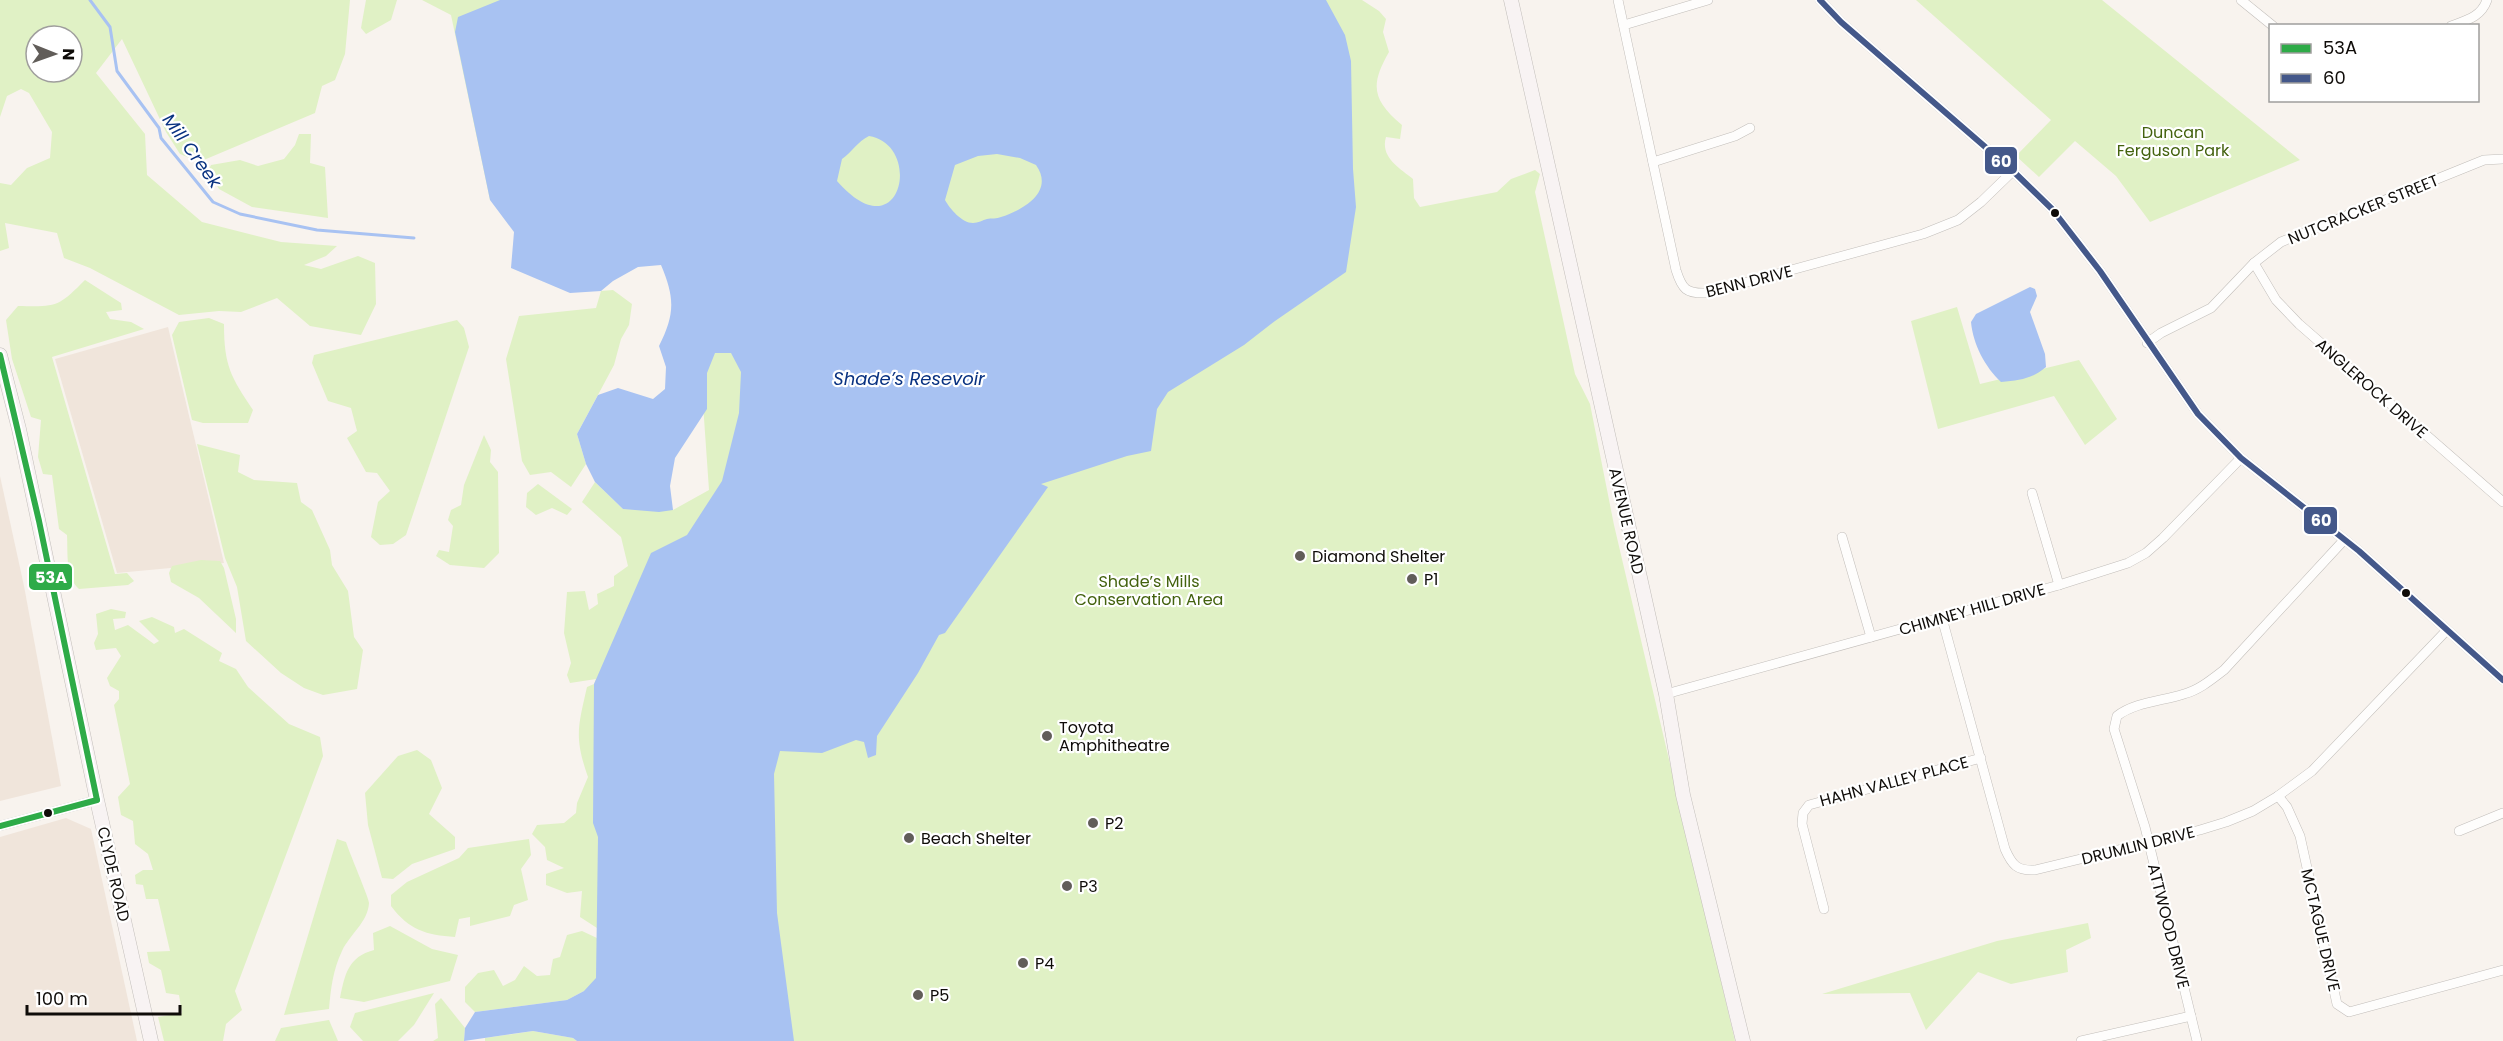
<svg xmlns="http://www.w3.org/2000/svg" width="2503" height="1041" viewBox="0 0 2503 1041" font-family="Poppins,sans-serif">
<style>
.built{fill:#f0e5db}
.green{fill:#e0f1c5;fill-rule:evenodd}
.water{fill:#a8c2f2;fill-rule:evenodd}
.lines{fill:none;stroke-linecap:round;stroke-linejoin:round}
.stream{stroke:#a8c2f2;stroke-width:3}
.street-casing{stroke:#c2beba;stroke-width:10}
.secondary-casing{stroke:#c2beba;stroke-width:15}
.street{stroke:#fefdfc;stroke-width:9}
.secondary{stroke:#f8f3f3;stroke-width:14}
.bus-1-casing{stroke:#fff;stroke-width:10}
.bus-2-casing{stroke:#fff;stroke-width:10}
.bus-1{stroke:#2eab48;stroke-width:6}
.bus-2{stroke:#44588a;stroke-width:6}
.bus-dot{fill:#0f0c09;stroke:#fff;stroke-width:2}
.poi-dot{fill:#615d59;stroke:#fff;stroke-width:2}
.labels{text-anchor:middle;stroke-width:4.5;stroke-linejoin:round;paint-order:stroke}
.park-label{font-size:16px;fill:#43620e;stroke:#fff}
.street-label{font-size:16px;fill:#0f0c09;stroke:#fff}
.poi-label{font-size:16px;fill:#0f0c09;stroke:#fff;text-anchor:start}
.water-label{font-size:18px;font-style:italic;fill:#093281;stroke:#fff}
.line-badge{stroke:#fff;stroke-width:2}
.badge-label{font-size:16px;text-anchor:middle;font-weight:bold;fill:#fff}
</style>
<rect width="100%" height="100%" fill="#f8f3ee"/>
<g class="built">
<polygon points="168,327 224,563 117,573 55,359"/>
<polygon points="0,476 24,586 61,786 0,801"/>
<polygon points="66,818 91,829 137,1041 0,1041 0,837"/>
</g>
<g class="green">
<path d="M0,0h350l-5,54 -10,26 -13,6 -7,27 -116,49 -19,-8 -14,-22 -44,-93 -26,34 49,61 2,41 55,47 79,20 56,4 -11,10 -22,9 17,4 37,-13 17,7 1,41 -15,31 -51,-9 -33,-28 -36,14 -22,-1 -40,4 -89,-47 -26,-10 -7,-25 -52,-10 4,25 -9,3v-68l11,2 16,-17 23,-10 2,-26 -23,-39 -8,-4 -14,7 -7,21zM36,36h36v36h-36z"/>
<polygon points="366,0 397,0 391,20 366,34 361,28"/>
<path d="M422,0h940l17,11 7,8 -3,13 6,20c-19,33 -17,48 13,73l-2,14 -14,-2c-6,20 13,31 27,42l1,19 6,9 77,-15 14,-13 24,-9 5,4 -5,18 40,182 15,30 24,121 121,516h-1129l-22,-50 -17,9 -92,12 -10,-10v-15l13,-14 16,-3 9,16 12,-6 9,-14 13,10 13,-1 3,-16 7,-2 7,-22 15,-4 15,7v-10l-17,-11 2,-26 -15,2 -21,-8v-11l18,-6 -17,-8 -2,-13 -13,-13 5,-9 27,-2 12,-10 1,-10 11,-26c-14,-40 -10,-50 -1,-90l7,-3 2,-5 -26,4 -3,-8 4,-12 -7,-30 3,-41 18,-1 4,19 9,-6 -1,-10 17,-8v-10l14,-10 -7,-29 -39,-35 13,-20 28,27 50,1 36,-20 -15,-215 -204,-75 -39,-185z"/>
<polygon points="1916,0 2102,0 2300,160 2150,222 2116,176 2075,141 2039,177 2016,156 2051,120"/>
<polygon points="299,134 311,134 310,163 325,167 328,218 252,207 219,189 208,171 211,165 240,160 258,166 284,159 295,145"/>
<path d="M85,280l36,23 1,7 -16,2 4,7 21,3 13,7 -92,28 63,217 12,-1 7,8 -6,4 -49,4c-14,-13 -11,-36 -12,-54l-8,-6 -7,-54 -9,-1 -5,-17 3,-37 -10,-3 -19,-58 -6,-39 12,-14c39,1 40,1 67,-26z"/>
<polygon points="613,290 632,304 629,325 621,339 614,365 577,434 586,464 571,487 551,472 530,475 522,461 506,359 519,316 596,308 601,291"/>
<polygon points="1957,307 1980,384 2079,360 2117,419 2085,445 2054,396 1938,429 1911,321"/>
<path d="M209,318l15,6c0,42 7,53 29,86l-5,13h-45l-11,-3 -20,-85 7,-13z"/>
<polygon points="457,320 464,328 469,347 406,535 393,544 380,545 371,537 378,502 390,491 377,473 366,472 347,438 357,431 351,408 328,401 312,363 314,355"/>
<polygon points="484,435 491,450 490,462 498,472 499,553 484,568 450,565 436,556 439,550 449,552 453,526 448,520 451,510 461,505 464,485"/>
<polygon points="197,444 240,455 238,472 254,480 297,483 301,502 312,510 330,550 332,565 348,591 354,637 363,650 357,689 323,695 304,688 281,673 246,641 237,587 225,558"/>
<polygon points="538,484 572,509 567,515 552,508 536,515 526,507 527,493"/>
<polygon points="201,560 220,561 224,568 236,619 236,633 199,598 171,582 169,573 172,566"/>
<polygon points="111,609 126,612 125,618 113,619 115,630 128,625 154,644 159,641 139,621 152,617 174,627 175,633 184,629 222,653 219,661 236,669 248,687 289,724 320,737 323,756 235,991 242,1010 226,1024 223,1041 164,1041 158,1017 182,1013 179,995 166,993 161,970 149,963 147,952 170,951 158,899 146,899 143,885 136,884 135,875 143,870 153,870 148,854 135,844 133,821 121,815 118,797 130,784 114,705 119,699 119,691 110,686 107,678 121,656 116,648 96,650 94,643 98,634 96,614"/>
<polygon points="417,750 431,760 442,788 429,814 455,837 455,849 412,864 393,879 382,878 368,825 365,793 398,756"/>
<path d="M337,839l9,3c3,10 23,56 23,61 -1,19 -19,31 -27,48 -9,19 -11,36 -13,58l-45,6z"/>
<path d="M529,839l2,16 -10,14 7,31 -14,5 -4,11 -40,10v-9l-11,2 -4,18c-29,-2 -46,-7 -64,-31v-11l16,-13 52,-24 9,-10z"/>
<polygon points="2088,923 2091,938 2066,950 2068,972 2011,984 1978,972 1926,1030 1910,993 1822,994 1997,941"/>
<path d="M390,926l42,23 26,6 -8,26 -86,21 -24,-4c5,-24 8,-41 34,-48l-1,-17z"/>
<polygon points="434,993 414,1025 398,1041 363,1041 350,1027 355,1013"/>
<polygon points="441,998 465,1028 464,1041 433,1041 438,1038 435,1004"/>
<polygon points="329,1020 338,1041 275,1041 281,1028"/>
<polygon points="533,1031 573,1038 577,1041 485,1041 485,1038"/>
</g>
<g class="water">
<path d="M500,0h826l19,35 6,26 2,108 3,38 -10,65 -71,49 -31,24 -76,47 -11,17 -6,42 -24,5 -86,28 7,3 -103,146 -6,2 -21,38 -41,63 -1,19 -8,3 -4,-16 -8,-2 -34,13 -42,-2 -6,23 3,139 17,128h-217l-4,-3 -40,-7 -69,10 1,-13 10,-16 92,-12 17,-9 12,-13 2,-141 -5,-14 1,-139 57,-131 36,-18 35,-54 17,-68 2,-41 -10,-19h-16l-8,20v36l-32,49 -5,28 3,24 -14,2 -36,-3 -28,-27 -9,-18 -9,-30 21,-39 20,-7 35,11 12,-10 1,-22 -7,-21c16,-32 16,-48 2,-81l-23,2 -25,14 -12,10 -31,2 -59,-25 3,-36 -24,-32 -35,-168 3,-15zM869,136c55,9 32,118 -32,45l5,-22c10,-7 16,-18 27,-23zM997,154l23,4 16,7c19,27 -13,45 -35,52 -4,2 -10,1 -14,2 -4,1 -9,4 -14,4 -11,0 -23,-14 -28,-23l10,-35 23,-9z"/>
<path d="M2030,287l5,2 2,7 -7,16 15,42 1,13c-14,12 -26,13 -45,15 -16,-15 -28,-38 -30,-60l5,-8z"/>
</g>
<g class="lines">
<polyline class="stream" points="90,0 110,27 117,71 159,128 161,138 213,202 240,214 317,230 414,238"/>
<g class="street-casing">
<g id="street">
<path d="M1618,0l58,270c6,19 10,24 31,23l216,-59 35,-14 23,-18 32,-31"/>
<polyline points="1820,0 1841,22 2013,171 2052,209 2100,271 2198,414 2241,458 2359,551 2503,680"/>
<polyline points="2241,0 2273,26"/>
<polyline points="1624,25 1708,0"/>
<path d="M2451,26c16,-6 30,-9 36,-26"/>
<polyline points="1653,162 1735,136 1750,128"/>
<polyline points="2254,263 2276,300 2299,324 2503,502"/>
<polyline points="2147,343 2161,333 2211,308 2254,263 2281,242 2484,160 2503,159"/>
<polyline points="2032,493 2059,585"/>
<polyline points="1842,537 1871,637"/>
<path d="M1942,618l63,231c7,16 12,22 30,21l165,-40 26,-8 27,-11 25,-15 34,-25 135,-141"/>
<polyline points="1666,694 2059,585 2128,563 2146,553 2163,538 2241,458"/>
<polyline points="2278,796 2287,807 2300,836 2337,1004 2349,1012 2503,970"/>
<polyline points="0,826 97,800"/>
<polyline points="2459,831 2503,813"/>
<polyline points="1824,909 1802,824 1803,813 1809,805 1981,758"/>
<polyline points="2081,1041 2191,1016"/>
<path d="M2197,1041l-52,-214 -31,-98 3,-13c18,-14 46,-15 67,-22 15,-4 27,-14 40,-24l120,-130"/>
</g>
</g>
<g class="secondary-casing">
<g id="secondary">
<polyline points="1511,0 1666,694 1683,795 1743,1041"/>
<polyline points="0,355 19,429 97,800 151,1041"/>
</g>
</g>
<use href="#street" class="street"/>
<use href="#secondary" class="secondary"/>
<g class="bus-1-casing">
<g id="bus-1">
<polyline points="0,355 39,521 97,800"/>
<polyline points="0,826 97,800"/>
</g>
</g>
<g class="bus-2-casing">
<polyline id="bus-2" points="1820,0 1841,22 2013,171 2052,209 2100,271 2198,414 2241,458 2359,551 2503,680"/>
</g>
<use href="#bus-1" class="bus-1"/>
<use href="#bus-2" class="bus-2"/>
</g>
<g class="bus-dot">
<circle cx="2055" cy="213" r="5"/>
<circle cx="2406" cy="593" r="5"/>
<circle cx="48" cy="813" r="5"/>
</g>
<g class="poi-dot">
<circle cx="1300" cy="556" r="6"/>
<circle cx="1412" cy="579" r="6"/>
<circle cx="1047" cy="736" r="6"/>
<circle cx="1093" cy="823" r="6"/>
<circle cx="909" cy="838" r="6"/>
<circle cx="1067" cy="886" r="6"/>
<circle cx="1023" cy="963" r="6"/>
<circle cx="918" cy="995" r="6"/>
</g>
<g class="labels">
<g class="park-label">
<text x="2173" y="138">Duncan<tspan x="2173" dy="18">Ferguson Park</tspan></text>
<text x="1149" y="587">Shade’s Mills<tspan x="1149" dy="18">Conservation Area</tspan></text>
</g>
<g class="street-label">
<text transform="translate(2363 209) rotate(-22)" y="6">NUTCRACKER STREET</text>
<text transform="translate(1749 281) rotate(-14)" y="6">BENN DRIVE</text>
<text transform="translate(2372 388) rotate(41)" y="6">ANGLEROCK DRIVE</text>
<text transform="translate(1627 521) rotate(77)" y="6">AVENUE ROAD</text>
<text transform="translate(1972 609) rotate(-16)" y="6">CHIMNEY HILL DRIVE</text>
<text transform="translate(1894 781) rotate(-15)" y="6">HAHN VALLEY PLACE</text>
<text transform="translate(2138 845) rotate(-14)" y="6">DRUMLIN DRIVE</text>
<text transform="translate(114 874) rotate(77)" y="6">CLYDE ROAD</text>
<text transform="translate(2169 926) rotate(76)" y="6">ATTWOOD DRIVE</text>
<text transform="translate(2321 930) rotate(77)" y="6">MCTAGUE DRIVE</text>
</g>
<g class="poi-label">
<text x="1312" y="562">Diamond Shelter</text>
<text x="1424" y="585">P1</text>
<text x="1059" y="733">Toyota<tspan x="1059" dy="18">Amphitheatre</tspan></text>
<text x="1105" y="829">P2</text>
<text x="921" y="844">Beach Shelter</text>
<text x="1079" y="892">P3</text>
<text x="1035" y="969">P4</text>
<text x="930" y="1001">P5</text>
</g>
<g class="water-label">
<text transform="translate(192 151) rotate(54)" y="6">Mill Creek</text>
<text x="909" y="385">Shade’s Resevoir</text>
</g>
</g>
<g class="line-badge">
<rect x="1984" y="146" width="34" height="29" rx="6" fill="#44588a"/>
<rect x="2303" y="506" width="35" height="29" rx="6" fill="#44588a"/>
<rect x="28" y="563" width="45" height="28" rx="6" fill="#2eab48"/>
</g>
<g class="badge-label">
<text x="2001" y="167">60</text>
<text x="2321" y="526">60</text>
<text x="51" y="583">53A</text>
</g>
<rect x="2269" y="24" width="210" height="78" fill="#ffffff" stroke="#9f9e9d" stroke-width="1.5"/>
<rect x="2281" y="44" width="30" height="9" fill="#2eab48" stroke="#9f9e9d" stroke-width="1.5"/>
<text x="2323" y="54" font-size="18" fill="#0f0c09">53A</text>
<rect x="2281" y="74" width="30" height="9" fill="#44588a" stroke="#9f9e9d" stroke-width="1.5"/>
<text x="2323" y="84" font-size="18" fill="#0f0c09">60</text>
<g transform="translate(54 54) rotate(91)"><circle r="28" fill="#ffffff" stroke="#9f9e9d" stroke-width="1.5"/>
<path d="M0-4.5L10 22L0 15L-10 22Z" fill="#615d59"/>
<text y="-9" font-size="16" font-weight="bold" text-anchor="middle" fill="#0f0c09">N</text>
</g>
<path d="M27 1005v9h153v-9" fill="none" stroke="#0f0c09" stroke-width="3"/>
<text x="36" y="1005" font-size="18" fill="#0f0c09" stroke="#ffffff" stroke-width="4.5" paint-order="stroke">100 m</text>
</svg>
